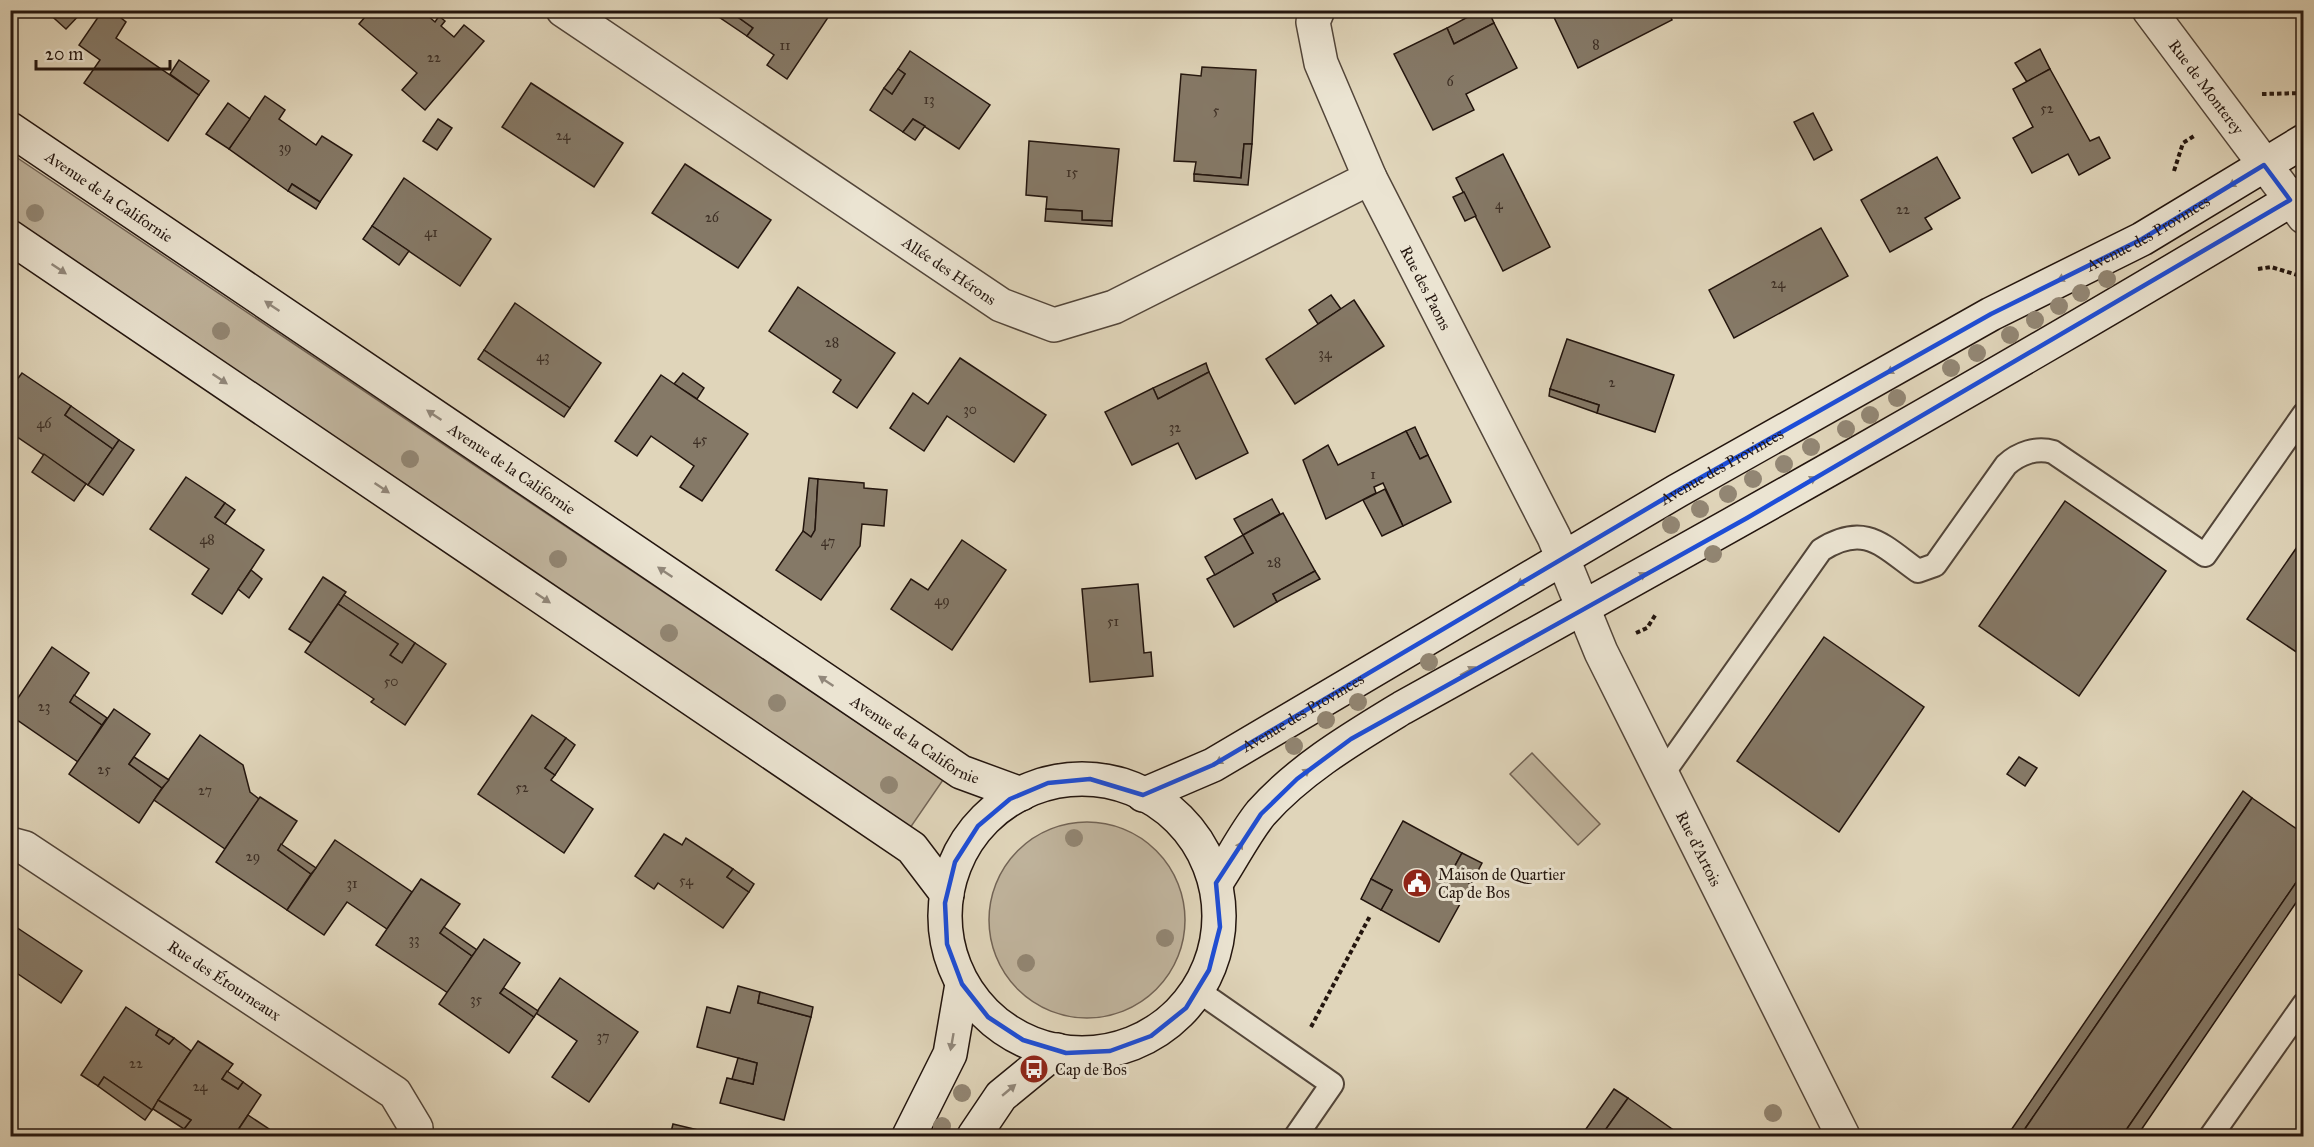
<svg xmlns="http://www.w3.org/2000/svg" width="2314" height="1147" viewBox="0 0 2314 1147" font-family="'IM FELL Great Primer',serif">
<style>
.green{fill:#c0b49d;stroke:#726456;stroke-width:1.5}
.building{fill:#857967;stroke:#23150e;stroke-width:1.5}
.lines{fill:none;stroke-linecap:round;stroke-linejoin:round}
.lane-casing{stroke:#524539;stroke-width:26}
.street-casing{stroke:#524539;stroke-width:36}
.secondary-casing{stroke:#23150e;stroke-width:36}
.path{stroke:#23150e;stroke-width:4;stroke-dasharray:4.5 3;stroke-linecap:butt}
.lane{stroke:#ebe4d2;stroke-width:22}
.street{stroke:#ebe4d2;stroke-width:33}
.secondary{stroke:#ebe4d2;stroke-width:33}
.tree{fill:#928673}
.oneway{fill:#91877a}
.marked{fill:none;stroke:#1d4ed8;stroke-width:4.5;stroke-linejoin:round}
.labels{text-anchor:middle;stroke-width:6;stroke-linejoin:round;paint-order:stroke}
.number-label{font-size:14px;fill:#3c2e24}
.street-label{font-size:16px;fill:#23150e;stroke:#ebe4d2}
.poi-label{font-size:16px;fill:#23150e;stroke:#ebe4d2;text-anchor:start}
</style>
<rect width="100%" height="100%" fill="#e0d5ba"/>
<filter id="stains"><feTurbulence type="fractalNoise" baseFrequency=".00333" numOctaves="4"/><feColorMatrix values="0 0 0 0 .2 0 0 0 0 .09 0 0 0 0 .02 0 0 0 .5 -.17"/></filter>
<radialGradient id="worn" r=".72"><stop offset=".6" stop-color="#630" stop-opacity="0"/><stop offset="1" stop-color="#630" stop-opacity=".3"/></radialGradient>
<g class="green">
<polygon points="10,153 943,780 910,828 11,225"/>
<polygon points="1532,753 1600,824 1578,845 1510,774"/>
<circle cx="1087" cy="920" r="98"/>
</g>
<g class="building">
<polygon points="45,10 84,10 66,29"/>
<polygon points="103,10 111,10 126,22 116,38 199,95 168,141 84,83 100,60 79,45"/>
<polygon points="371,10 421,10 435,22 439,16 445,21 441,26 454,37 464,25 484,41 425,110 402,90 417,73 359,24"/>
<polygon points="720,10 728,10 753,28 747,36 716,15"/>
<polygon points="728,10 821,10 829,16 787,79 767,65 774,55 747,36 753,28"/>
<polygon points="1481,10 1488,10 1494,23 1454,44 1447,28"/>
<polygon points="1557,10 1668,10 1672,20 1578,68 1552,13"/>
<polygon points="1494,23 1517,68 1466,94 1474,110 1433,130 1394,54 1447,28 1454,44"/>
<polygon points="2040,49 2050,69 2027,82 2015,63"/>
<polygon points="910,51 990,105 959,149 913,119 903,132 870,110 884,88 892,94 905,74 898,69"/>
<polygon points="179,60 209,81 199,95 170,74"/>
<polygon points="1202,67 1256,70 1252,144 1244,144 1241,178 1194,174 1196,162 1174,161 1181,74 1201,76"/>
<polygon points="898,69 905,74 892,94 884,88"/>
<polygon points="2050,69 2090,141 2099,137 2110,158 2079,175 2068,154 2032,173 2013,138 2033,127 2013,89"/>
<polygon points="531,83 623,143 594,187 502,127"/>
<polygon points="265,96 285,110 279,119 316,145 322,136 352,155 320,202 292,184 288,191 229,149"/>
<polygon points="228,103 250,119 229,149 206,134"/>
<polygon points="1813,113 1832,150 1814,160 1794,122"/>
<polygon points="438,119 452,128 437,150 423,141"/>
<polygon points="913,119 925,126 915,140 903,132"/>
<polygon points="1029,141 1119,149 1112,221 1082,220 1082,211 1046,209 1047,197 1026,195"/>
<polygon points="1244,144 1252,144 1248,185 1194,181 1194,174 1241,178"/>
<polygon points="1503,154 1550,247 1503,271 1456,178"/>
<polygon points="1937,157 1960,198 1925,218 1932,229 1890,252 1861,200"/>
<polygon points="685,164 771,220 738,268 652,213"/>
<polygon points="404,178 491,239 460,286 372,226"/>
<polygon points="292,184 320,202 316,209 288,191"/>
<polygon points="1464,192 1476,216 1465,221 1453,197"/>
<polygon points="1046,209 1082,211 1082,220 1112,221 1112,226 1045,221"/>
<polygon points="372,226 409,251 399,265 363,239"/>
<polygon points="1821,228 1848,276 1734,338 1709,290"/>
<polygon points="798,287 895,353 857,408 833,392 841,380 769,331"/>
<polygon points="1331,295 1341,309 1318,324 1309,310"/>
<polygon points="1354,300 1384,346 1295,404 1266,359"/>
<polygon points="515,303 601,363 570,408 484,350"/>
<polygon points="1567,339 1674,375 1655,432 1597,413 1599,405 1550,389"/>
<polygon points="484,350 570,408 564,417 478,359"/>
<polygon points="960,358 1046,415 1014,462 947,416 924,451 890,428 913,393 928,404"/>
<polygon points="1206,363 1209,372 1158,399 1153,388"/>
<polygon points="1209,372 1248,453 1196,479 1178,443 1132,465 1105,412 1153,388 1158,399"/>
<polygon points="22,373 71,406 65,415 113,449 88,485 10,432 10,389"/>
<polygon points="683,373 704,388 697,399 674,384"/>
<polygon points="661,375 748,434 702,501 680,487 694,466 651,436 637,456 615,441"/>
<polygon points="1550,389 1599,405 1597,413 1549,396"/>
<polygon points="71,406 119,440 113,449 65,415"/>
<polygon points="1415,427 1428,455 1420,459 1406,431"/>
<polygon points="1406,431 1420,459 1428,455 1451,502 1403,526 1383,483 1374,487 1376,493 1326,519 1303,460 1328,445 1338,465"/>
<polygon points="119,440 134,450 103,495 88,485"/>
<polygon points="44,454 86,484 74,501 32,472"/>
<polygon points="186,477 225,503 215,517 264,550 222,614 192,594 209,569 150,529"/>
<polygon points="809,478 818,479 815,530 811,537 803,531"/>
<polygon points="818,479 864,483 864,488 887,490 884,526 862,524 860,546 821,600 776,570 803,531 811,537 815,530"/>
<polygon points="1385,489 1403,526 1382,536 1363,500"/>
<polygon points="1272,499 1280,514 1243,535 1234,519"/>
<polygon points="2065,501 2166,571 2079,696 1979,626"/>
<polygon points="225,503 235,510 225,524 215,517"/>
<polygon points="1283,513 1315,571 1273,594 1277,602 1234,627 1207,579 1253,553 1243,535"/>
<polygon points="1243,535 1253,553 1215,575 1205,557"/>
<polygon points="2304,537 2304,657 2247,619"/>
<polygon points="962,540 1006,570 952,650 891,609 911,579 928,590"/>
<polygon points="251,570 262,579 249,598 238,589"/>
<polygon points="1315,571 1320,579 1277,602 1273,594"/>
<polygon points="323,577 346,592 311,643 289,629"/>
<polygon points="1138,584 1144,653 1151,652 1153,676 1090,682 1082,589"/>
<polygon points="344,595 415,643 402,663 390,655 398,644 338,604"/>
<polygon points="338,604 398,644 390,655 402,663 415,643 446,664 405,725 371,702 374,699 305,652"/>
<polygon points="1824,637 1924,707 1839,832 1737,761"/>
<polygon points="52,647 89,673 70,702 102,725 78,762 10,715 10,710"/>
<polygon points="74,695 107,718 102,725 70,702"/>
<polygon points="114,709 150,734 129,764 162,788 139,823 69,774"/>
<polygon points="532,715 566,738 545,768 555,775 551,780 593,809 564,853 478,794"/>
<polygon points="200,735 243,765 250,792 259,799 225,849 154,800"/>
<polygon points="566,738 575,745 555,775 545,768"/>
<polygon points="134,757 169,780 162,788 129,764"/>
<polygon points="2019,757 2037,768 2025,786 2007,774"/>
<polygon points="2243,791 2252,798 2020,1136 2007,1136"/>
<polygon points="260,797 297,821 278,850 311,874 287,910 216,862"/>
<polygon points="2252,798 2304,834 2304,871 2122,1136 2020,1136"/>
<polygon points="1403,821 1462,853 1451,873 1471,884 1439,942 1381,910 1392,890 1371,879"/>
<polygon points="664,834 682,845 686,838 733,869 727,877 749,892 723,928 658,883 654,889 635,876"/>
<polygon points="335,840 412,892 387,929 347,902 324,935 287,910"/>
<polygon points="281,844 316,868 311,874 278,850"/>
<polygon points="1462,853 1482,863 1471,884 1451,873"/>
<polygon points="733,869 754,884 749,892 727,877"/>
<polygon points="2304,871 2304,891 2137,1136 2122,1136"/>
<polygon points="421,879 460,904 440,933 472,956 448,993 376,945"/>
<polygon points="1371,879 1392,890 1381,910 1361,899"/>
<polygon points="10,923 82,971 61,1003 15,972 10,978"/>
<polygon points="444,927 477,950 472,956 440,933"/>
<polygon points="484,939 520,963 500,993 534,1017 509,1053 439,1004"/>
<polygon points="560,978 638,1032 589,1102 552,1077 577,1041 536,1013"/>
<polygon points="738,986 760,992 758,1003 811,1017 784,1120 720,1103 727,1078 753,1084 757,1063 697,1047 707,1007 730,1013"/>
<polygon points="504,988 538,1011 534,1017 500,993"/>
<polygon points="760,992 813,1007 811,1017 758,1003"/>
<polygon points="126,1007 159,1029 156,1035 169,1044 174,1038 191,1051 152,1110 104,1077 98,1086 81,1075"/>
<polygon points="159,1029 174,1038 169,1044 156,1035"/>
<polygon points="198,1041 233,1064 222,1079 238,1089 243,1082 261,1095 234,1136 195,1136 184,1129 191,1120 158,1100"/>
<polygon points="738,1058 757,1063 753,1084 732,1079"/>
<polygon points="227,1071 243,1082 238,1089 222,1079"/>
<polygon points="104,1077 152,1110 145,1120 98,1086"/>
<polygon points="1614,1089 1628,1098 1601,1136 1581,1136"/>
<polygon points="1628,1098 1682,1136 1601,1136"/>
<polygon points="158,1100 191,1120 184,1129 153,1109"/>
<polygon points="248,1115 269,1129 265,1134 269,1136 234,1136"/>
<polygon points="673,1124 723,1136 670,1136"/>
</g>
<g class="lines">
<g class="lane-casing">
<g id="lane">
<path d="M1662,775l159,-225c44,-28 62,-4 97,21l17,-6 71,-100c13,-12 31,-18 47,-13l152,103 99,-141"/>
<polyline points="1197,990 1332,1084 1296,1136"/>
<polyline points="2211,1136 2304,1004"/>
</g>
</g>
<g class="street-casing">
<g id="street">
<path id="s1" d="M563,10l438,295 53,20 60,-18 256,-129"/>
<path id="s2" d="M1318,10l-5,12 8,41 49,115 184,359 47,115 242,484"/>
<path id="s3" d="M2149,10l155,207"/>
<path id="s4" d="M10,844l15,4 370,245 21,35 -1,8"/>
</g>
</g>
<g class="secondary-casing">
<g id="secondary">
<path id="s5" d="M10,129l951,643 60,22"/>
<polyline points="10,237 912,848 947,894"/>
<circle cx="1082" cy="916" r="137"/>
<path id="s6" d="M1143,795l70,-30 464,-274 314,-177 151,-75 162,-98"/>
<path d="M1216,883c15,-22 28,-49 45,-70 39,-44 92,-75 141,-105 303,-168 606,-336 902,-516"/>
<polyline points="909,1136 950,1054 962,984"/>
<polyline points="974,1136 1001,1096 1057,1050"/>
</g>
</g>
<g class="path">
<polyline points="2262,94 2304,93"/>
<polyline points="2174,171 2183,143 2194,136"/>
<polyline points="2258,269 2271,267 2304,277"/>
<polyline points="1636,633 1647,628 1656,614"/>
<polyline points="1311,1027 1370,916"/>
</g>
<use href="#lane" class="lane"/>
<use href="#street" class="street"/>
<use href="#secondary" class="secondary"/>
</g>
<g class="tree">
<circle cx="35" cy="213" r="9"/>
<circle cx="2107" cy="279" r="9"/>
<circle cx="2081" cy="293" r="9"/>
<circle cx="2059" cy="306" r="9"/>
<circle cx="2035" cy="320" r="9"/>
<circle cx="221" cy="331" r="9"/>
<circle cx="2010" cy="335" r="9"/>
<circle cx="1977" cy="353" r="9"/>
<circle cx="1951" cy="368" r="9"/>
<circle cx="1897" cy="398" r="9"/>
<circle cx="1870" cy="415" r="9"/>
<circle cx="1846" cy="429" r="9"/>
<circle cx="1811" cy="447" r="9"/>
<circle cx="410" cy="459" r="9"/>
<circle cx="1784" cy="464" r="9"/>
<circle cx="1753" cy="479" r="9"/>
<circle cx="1728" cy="494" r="9"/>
<circle cx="1700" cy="509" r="9"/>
<circle cx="1671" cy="525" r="9"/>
<circle cx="1713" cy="554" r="9"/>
<circle cx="558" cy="559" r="9"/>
<circle cx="669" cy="633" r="9"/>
<circle cx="1429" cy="662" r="9"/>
<circle cx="1358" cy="702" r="9"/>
<circle cx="777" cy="703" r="9"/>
<circle cx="1326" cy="720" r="9"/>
<circle cx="1294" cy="746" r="9"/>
<circle cx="889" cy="785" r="9"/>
<circle cx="1074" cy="838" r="9"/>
<circle cx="1165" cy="938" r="9"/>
<circle cx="1026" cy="963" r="9"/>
<circle cx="962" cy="1093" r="9"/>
<circle cx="1773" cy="1113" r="9"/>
<circle cx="942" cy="1126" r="9"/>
</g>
<defs><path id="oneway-solid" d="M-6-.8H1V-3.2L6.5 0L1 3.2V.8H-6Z" transform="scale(1.5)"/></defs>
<g class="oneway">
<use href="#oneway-solid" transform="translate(2236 182) rotate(149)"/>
<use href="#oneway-solid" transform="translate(59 269) rotate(34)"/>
<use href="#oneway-solid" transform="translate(2065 277) rotate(154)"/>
<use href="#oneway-solid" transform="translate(272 306) rotate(-146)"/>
<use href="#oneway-solid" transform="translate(1894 369) rotate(151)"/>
<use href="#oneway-solid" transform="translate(220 379) rotate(34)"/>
<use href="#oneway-solid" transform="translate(434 415) rotate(-146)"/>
<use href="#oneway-solid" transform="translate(1809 481) rotate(-30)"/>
<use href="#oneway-solid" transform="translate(382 488) rotate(34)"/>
<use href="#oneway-solid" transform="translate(665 572) rotate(-146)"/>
<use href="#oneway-solid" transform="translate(1639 577) rotate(-29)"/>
<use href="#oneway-solid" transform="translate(1524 581) rotate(150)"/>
<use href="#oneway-solid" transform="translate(543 598) rotate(34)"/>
<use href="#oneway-solid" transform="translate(1468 671) rotate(-29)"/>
<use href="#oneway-solid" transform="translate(826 681) rotate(-146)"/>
<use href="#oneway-solid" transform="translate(1223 759) rotate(149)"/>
<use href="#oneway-solid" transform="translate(1303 774) rotate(-37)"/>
<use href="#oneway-solid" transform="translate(1238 849) rotate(-57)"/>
<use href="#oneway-solid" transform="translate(952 1042) rotate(100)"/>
<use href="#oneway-solid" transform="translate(1009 1090) rotate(-40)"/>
</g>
<path class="marked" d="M2264,165l26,35 -543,318 -396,221 -54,40 -36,35 -45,69 4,44 -11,43 -23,38 -35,28 -41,15 -44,2 -43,-13 -35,-23 -26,-33 -15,-40 -2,-41 10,-41 23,-36 32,-27 38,-16 42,-4 53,16 70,-30 464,-274 314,-177 151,-75z"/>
<defs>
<g id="civic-disc" transform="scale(1.5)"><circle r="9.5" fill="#8f2418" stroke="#ebe4d2"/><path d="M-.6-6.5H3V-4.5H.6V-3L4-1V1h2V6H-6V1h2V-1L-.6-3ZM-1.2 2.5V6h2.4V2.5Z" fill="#fff"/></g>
<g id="bus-disc" transform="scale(1.5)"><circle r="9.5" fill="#8f2418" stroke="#ebe4d2"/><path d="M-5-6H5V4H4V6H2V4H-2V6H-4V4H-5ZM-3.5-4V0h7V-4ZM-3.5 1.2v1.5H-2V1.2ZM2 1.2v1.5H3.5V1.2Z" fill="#fff"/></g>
</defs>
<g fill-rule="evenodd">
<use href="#civic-disc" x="1417" y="883"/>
<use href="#bus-disc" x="1034" y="1069"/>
</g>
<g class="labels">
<g class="number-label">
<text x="1596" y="49">8</text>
<text x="785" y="50">11</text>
<text x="434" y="62">22</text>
<text x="1450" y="86">6</text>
<text x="929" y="104">13</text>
<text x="2047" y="113">52</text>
<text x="1216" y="115">5</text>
<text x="563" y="140">24</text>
<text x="285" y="152">39</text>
<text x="1072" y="177">15</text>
<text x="1499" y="209">4</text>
<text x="1903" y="214">22</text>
<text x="712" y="222">26</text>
<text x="431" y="237">41</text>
<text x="1778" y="288">24</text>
<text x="832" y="347">28</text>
<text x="1325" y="358">34</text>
<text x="543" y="361">43</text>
<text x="1612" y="387">2</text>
<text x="970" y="414">30</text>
<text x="44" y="428">46</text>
<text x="1175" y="432">32</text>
<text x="700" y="444">45</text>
<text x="1373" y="479">1</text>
<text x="207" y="544">48</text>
<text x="828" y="546">47</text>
<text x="1274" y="567">28</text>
<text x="942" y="605">49</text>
<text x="1113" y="626">51</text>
<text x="391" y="686">50</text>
<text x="44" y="711">23</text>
<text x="104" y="774">25</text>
<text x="522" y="792">52</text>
<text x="205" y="795">27</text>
<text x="253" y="861">29</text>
<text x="686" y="885">54</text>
<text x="352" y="888">31</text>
<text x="414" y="944">33</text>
<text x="476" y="1004">35</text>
<text x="603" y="1041">37</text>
<text x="136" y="1068">22</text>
<text x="200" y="1091">24</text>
</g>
<g class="street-label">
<text dy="6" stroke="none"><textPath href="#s3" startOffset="96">Rue de Monterey</textPath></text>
<text dy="6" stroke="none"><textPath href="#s5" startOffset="120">Avenue de la Californie</textPath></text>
<text dy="6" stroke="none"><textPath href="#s6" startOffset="1152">Avenue des Provinces</textPath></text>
<text dy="6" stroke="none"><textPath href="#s1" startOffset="466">Allée des Hérons</textPath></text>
<text dy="6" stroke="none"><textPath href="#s2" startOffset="303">Rue des Paons</textPath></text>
<text dy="6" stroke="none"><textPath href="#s6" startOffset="666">Avenue des Provinces</textPath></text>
<text dy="6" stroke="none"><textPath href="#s5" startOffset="606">Avenue de la Californie</textPath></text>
<text dy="6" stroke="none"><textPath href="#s6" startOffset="180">Avenue des Provinces</textPath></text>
<text dy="6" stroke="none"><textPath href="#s5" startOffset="1092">Avenue de la Californie</textPath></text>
<text dy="6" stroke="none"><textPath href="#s2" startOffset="927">Rue d'Artois</textPath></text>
<text dy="6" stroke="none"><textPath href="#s4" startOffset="255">Rue des Étourneaux</textPath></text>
</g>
<g class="poi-label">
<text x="1438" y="880">Maison de Quartier<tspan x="1438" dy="18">Cap de Bos</tspan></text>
<text x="1055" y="1075">Cap de Bos</text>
</g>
</g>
<rect width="2314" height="1147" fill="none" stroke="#e0d5ba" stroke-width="36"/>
<rect x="12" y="12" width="2290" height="1123" fill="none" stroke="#23150e" stroke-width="3"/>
<rect x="18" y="18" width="2278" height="1111" fill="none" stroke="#23150e" stroke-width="1.5"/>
<path d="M36 60v9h134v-9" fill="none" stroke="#23150e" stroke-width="3"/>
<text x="45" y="60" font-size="18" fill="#23150e" stroke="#ebe4d2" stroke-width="4.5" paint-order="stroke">20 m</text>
<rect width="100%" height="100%" filter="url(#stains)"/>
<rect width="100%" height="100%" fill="url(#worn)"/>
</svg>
